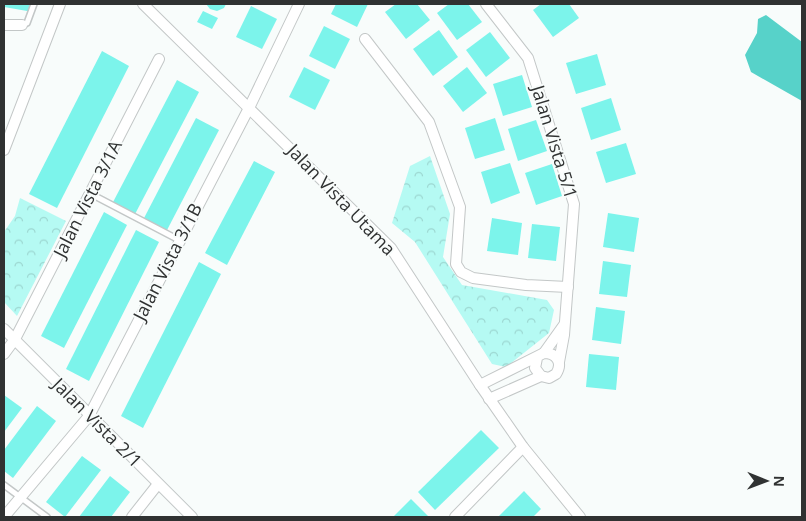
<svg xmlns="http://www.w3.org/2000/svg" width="806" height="521" viewBox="0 0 806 521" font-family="'Open Sans',sans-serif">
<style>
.park{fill:url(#park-crowns)}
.water{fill:#57d2c9}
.building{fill:#7cf4eb}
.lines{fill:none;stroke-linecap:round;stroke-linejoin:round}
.lane-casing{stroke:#c3c7c7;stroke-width:8}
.street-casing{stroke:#c3c7c7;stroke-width:12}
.lane{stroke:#fff;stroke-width:5}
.street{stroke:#fff;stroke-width:10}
.labels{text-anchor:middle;stroke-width:4;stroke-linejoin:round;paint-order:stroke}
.street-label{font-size:18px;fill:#303232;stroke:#f8fcfb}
</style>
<defs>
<pattern id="park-crowns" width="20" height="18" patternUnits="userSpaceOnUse" patternTransform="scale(1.25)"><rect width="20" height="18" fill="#b5faf3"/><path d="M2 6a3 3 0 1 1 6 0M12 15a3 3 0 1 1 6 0" fill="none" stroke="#9cd7d1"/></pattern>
</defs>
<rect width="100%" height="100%" fill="#f8fcfb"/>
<g class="park">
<polygon points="430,156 450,214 443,257 462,285 547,300 554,310 549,333 506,367 492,364 415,242 392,223 410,166"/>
<polygon points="20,198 66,221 17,316 4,302 4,232 15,216"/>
</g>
<polygon class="water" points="766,15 802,42 802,101 751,72 745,55 757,33 758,19"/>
<g class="building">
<polygon points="4,4 34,4 33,12 4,7"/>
<polygon points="206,4 226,4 224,8 217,11 210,9"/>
<polygon points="336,4 368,4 357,27 331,14"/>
<polygon points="396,4 417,4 430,20 406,39 385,12"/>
<polygon points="449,4 468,4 482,22 457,40 437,13"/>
<polygon points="541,4 569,4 579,18 553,37 533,10"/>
<polygon points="251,6 277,19 262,49 236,37"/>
<polygon points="203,11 218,18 212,29 197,22"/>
<polygon points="324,26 350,39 335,69 309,56"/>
<polygon points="439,30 458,57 433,76 413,49"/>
<polygon points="490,32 510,58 486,77 466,50"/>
<polygon points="102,51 129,66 57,208 29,194"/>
<polygon points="597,54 606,85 576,94 566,63"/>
<polygon points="304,67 330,80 315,110 289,97"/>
<polygon points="467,67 487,93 463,112 443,86"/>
<polygon points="522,75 532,107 503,116 493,84"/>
<polygon points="177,80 199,92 134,216 112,204"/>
<polygon points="611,98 621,130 591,140 581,108"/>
<polygon points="196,118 219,130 166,232 143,220"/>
<polygon points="495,118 505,150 475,159 465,128"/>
<polygon points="536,120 547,151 518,161 508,129"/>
<polygon points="626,143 636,174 606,183 596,152"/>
<polygon points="254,161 275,172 227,265 205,253"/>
<polygon points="510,163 520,193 491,204 481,172"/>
<polygon points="552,164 562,196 536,205 525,173"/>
<polygon points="104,212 127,225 64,348 41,336"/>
<polygon points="608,213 639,218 634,252 603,247"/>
<polygon points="492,218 522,223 518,255 487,251"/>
<polygon points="532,224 560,227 556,261 528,258"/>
<polygon points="136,230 159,242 89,381 66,369"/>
<polygon points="603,261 631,265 627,297 599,294"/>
<polygon points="199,262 221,274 143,428 121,416"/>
<polygon points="596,307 625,311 621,344 592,340"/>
<polygon points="589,354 619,357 616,390 586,387"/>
<polygon points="4,395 22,408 4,432"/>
<polygon points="37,406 56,421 13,478 4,471 4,450"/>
<polygon points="481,430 499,448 435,510 418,492"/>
<polygon points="82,456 101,470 65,517 46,502"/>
<polygon points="110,476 130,492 111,517 79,517"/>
<polygon points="524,491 541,509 533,517 498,517"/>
<polygon points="411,499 429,517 393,517"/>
</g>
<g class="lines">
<g class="lane-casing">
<g id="lane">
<polyline points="22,25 27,23 34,4"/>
<polyline points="91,194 179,240"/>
<polyline points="4,485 47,517"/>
</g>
</g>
<g class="street-casing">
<g id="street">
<polyline points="143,4 391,248 480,385 523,447 580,517"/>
<polyline points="486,4 528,58 574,204 564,335 559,362"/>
<polyline points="4,25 22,25"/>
<polyline points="365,39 429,122 460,207 456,264 461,272 473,278 526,285 568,287"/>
<polyline points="4,150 60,4"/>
<polyline points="4,329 192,517"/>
<polyline points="544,353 564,325"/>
<polyline points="4,354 15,339 159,59"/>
<path d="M480,385l64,-32c13,0 19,10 12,21l-7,4 -8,-2 -6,-8 2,-10"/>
<polyline points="489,399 541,376"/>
<polyline points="4,517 89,416 249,108 299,4"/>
<polyline points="132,517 158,484"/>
<polyline points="455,517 523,447"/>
</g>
</g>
<use href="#lane" class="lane"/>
<use href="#street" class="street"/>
</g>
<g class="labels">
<g class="street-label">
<text transform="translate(554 142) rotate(73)" y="6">Jalan Vista 5/1</text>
<text transform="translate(88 199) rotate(-63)" y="6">Jalan Vista 3/1A</text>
<text transform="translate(341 200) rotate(46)" y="6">Jalan Vista Utama</text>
<text transform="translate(168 262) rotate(-63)" y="6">Jalan Vista 3/1B</text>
<text transform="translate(97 423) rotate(45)" y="6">Jalan Vista 2/1</text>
</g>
</g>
<rect width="806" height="521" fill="none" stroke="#303232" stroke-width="10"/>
<g transform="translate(766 481) rotate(91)" stroke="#f8fcfb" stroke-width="4" paint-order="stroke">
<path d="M0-4L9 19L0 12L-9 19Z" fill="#303232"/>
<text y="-8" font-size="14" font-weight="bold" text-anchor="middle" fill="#303232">N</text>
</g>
</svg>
